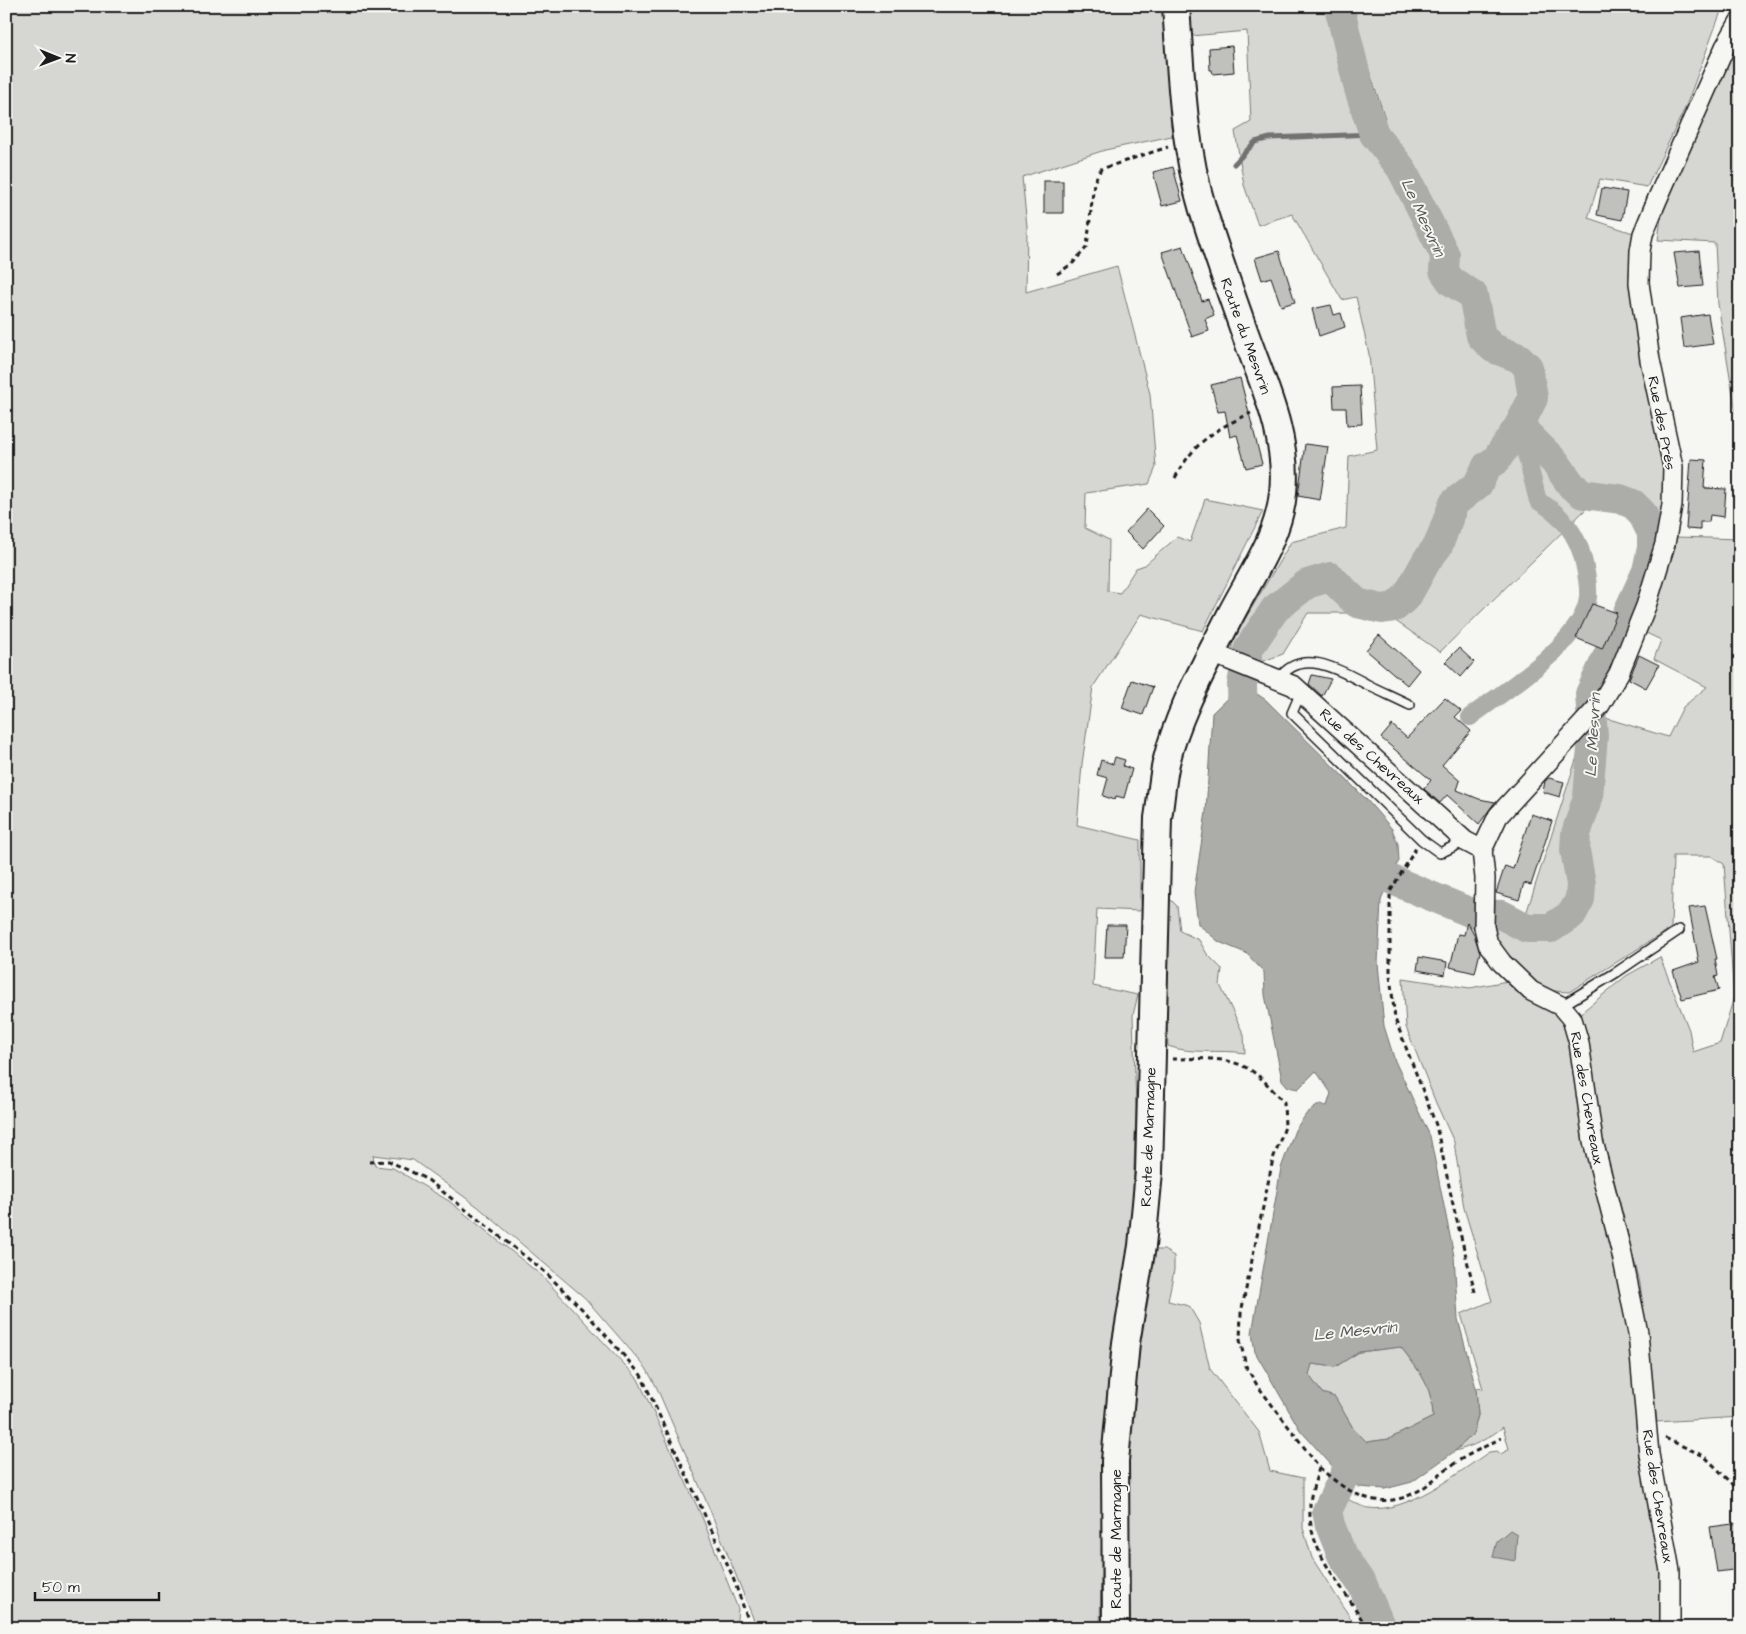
<svg xmlns="http://www.w3.org/2000/svg" width="1746" height="1634" viewBox="0 0 1746 1634" font-family="'Architects Daughter',sans-serif">
<style>
.green{fill:#d6d6d2;stroke:#797977;fill-rule:evenodd}
.water{fill:#acaca9;stroke:#727271;fill-rule:evenodd}
.lines{fill:none;stroke-linecap:round;stroke-linejoin:round}
.stream{stroke:#727271;stroke-width:5}
.canal{stroke:#acaca9;stroke-width:18}
.river{stroke:#acaca9;stroke-width:30}
.building{fill:#c0c0bd;stroke:#1c1c1c}
.lane-casing{stroke:#1c1c1c;stroke-width:12}
.street-casing{stroke:#1c1c1c;stroke-width:22}
.secondary-casing{stroke:#1c1c1c;stroke-width:30}
.path{stroke:#1c1c1c;stroke-width:3;stroke-dasharray:5 4;stroke-linecap:butt}
.lane{stroke:#f6f6f2;stroke-width:9}
.street{stroke:#f6f6f2;stroke-width:19}
.secondary{stroke:#f6f6f2;stroke-width:26}
.labels{text-anchor:middle;stroke-width:4;stroke-linejoin:round;paint-order:stroke}
.street-label{font-size:15px;fill:#1c1c1c;stroke:#f6f6f2}
.water-label{font-size:16px;font-style:italic;fill:#565654;stroke:#f6f6f2}
</style>
<rect width="100%" height="100%" fill="#f6f6f2"/>
<filter id="ink" filterUnits="userSpaceOnUse"><feTurbulence type="fractalNoise" baseFrequency=".02" numOctaves="2"/><feDisplacementMap in="SourceGraphic" scale="10" xChannelSelector="R" yChannelSelector="G"/><feConvolveMatrix kernelMatrix="1 2 1 2 8 2 1 2 1" color-interpolation-filters="sRGB"/></filter>
<g filter="url(#ink)">
<g class="green">
<polygon points="6,6 1162,6 1172,136 1105,150 1022,177 1027,227 1026,292 1117,266 1150,394 1156,467 1149,484 1086,493 1085,528 1109,540 1108,591 1120,593 1136,568 1145,565 1177,537 1190,542 1205,499 1263,511 1203,631 1141,614 1093,687 1082,764 1077,825 1140,840 1140,911 1097,909 1093,986 1138,995 1133,1015 1136,1108 1131,1256 1110,1353 1112,1389 1103,1459 1100,1628 757,1628 710,1510 656,1386 646,1368 585,1298 477,1206 413,1160 373,1155 375,1166 393,1168 449,1201 542,1276 638,1379 702,1517 738,1609 736,1628 6,1628"/>
<path d="M1190,6h533l-37,100 -39,81 -47,-8 -12,39 45,15 -4,42 10,72 25,125v33l-9,39 -21,-38h-45l-149,146 -56,-39h-76l-25,41 -25,9 -26,-13 1,-11 58,-97 55,-14 3,-72 28,-6 -8,-96 -13,-57 -14,3 -50,-86 -34,11 -14,-40 -9,-54 16,-9 -4,-91 -56,5zM1367,64l18,54 -17,25 -8,-18 -10,-48z"/>
<polygon points="1740,41 1740,437 1718,304 1715,243 1658,240 1661,217 1670,192 1733,50"/>
<polygon points="1677,537 1740,539 1740,1417 1657,1422 1640,1283 1613,1176 1599,1133 1577,1016 1626,976 1660,957 1689,1030 1693,1052 1720,1043 1734,997 1724,864 1711,856 1673,856 1671,928 1569,992 1553,991 1542,989 1511,966 1491,929 1488,917 1525,917 1585,732 1599,716 1668,737 1683,707 1707,687 1654,659 1661,640 1644,632"/>
<path d="M1168,897l9,9 3,25 19,9 8,14 15,15 -2,16 24,50 1,18c-26,-4 -53,2 -77,-7l-3,-64z"/>
<path d="M1403,978l67,10 37,-7 52,31 7,12 65,306 29,222v76h-275l-19,-48 -25,-44 -20,-19v-19l7,-8h6c10,7 22,15 34,18 39,6 91,-36 121,-56l8,-1 4,3 8,-5 -6,-22c-15,12 -29,19 -48,24l18,-17 5,-19 -2,-27 7,1 -22,-75 31,-13 -28,-93 -10,-66 -18,-39 -30,-76z"/>
<polygon points="1153,1250 1164,1250 1174,1256 1174,1270 1168,1301 1189,1306 1199,1323 1210,1369 1259,1432 1270,1471 1303,1478 1303,1528 1312,1558 1357,1628 1127,1628 1127,1473 1133,1389"/>
<path d="M1401,1347c19,26 31,37 32,70l-44,22 -22,3 -14,-14 -18,-30 -13,-5 -14,-18 4,-11 23,3 24,-15z"/>
</g>
<g class="water">
<path d="M1242,684l24,16 100,99 26,30 6,15 1,17 -11,18 -7,22 -3,62 6,63 11,35 35,75 24,120 4,63 18,69 2,27 -5,19 -18,17 -43,31 -27,7 -26,-2 -25,-19 -34,-38 -45,-78 -3,-19 29,-165 14,-38 12,-17 13,-9 7,2 4,-13 -15,-22 -18,18 -10,-2 -6,-7 -17,-85 -1,-23 -18,-19 -27,-11 -21,-18 -4,-32 12,-80 6,-99zM1401,1347c19,26 31,37 32,70l-44,22 -22,3 -14,-14 -18,-31 -13,-4 -13,-18 3,-11 23,3 24,-15z"/>
<polygon points="1510,1530 1517,1534 1515,1561 1493,1557 1497,1541"/>
</g>
<g class="lines">
<polyline class="stream" points="1234,164 1255,142 1270,138 1374,134"/>
<path class="canal" d="M1470,717c34,-26 115,-76 118,-120 1,-13 -2,-25 -5,-38 -6,-25 -22,-46 -45,-58l-19,-75"/>
<g class="river">
<polyline points="1243,724 1242,684 1249,648 1275,609 1307,584 1330,577 1357,603 1382,609 1395,607 1407,596 1427,560 1438,546 1454,503 1478,484 1487,466 1496,460 1519,426 1533,398 1528,367 1519,358 1493,348 1481,336 1473,295 1451,281 1444,271 1445,255 1401,168 1374,134 1359,89 1339,6"/>
<polyline points="1378,874 1474,914 1502,915 1527,928 1551,928 1572,914 1580,899 1581,884 1575,850 1576,834 1588,797 1593,736 1590,694 1647,571 1652,548 1652,533 1642,513 1633,504 1620,499 1583,494 1572,486 1555,462 1519,426"/>
<polyline points="1336,1439 1345,1453 1347,1470 1327,1511 1330,1525 1342,1555 1363,1586 1381,1628"/>
</g>
</g>
<g class="building">
<polygon points="1232,46 1234,72 1213,74 1212,70 1210,70 1209,48"/>
<polygon points="1173,167 1182,201 1162,206 1153,172"/>
<rect x="1044" y="181" width="19" height="32"/>
<polygon points="1602,188 1627,192 1622,220 1597,215"/>
<polygon points="1183,246 1202,301 1208,299 1214,315 1205,319 1209,331 1192,337 1162,252"/>
<polygon points="1279,251 1295,302 1281,306 1271,277 1262,280 1255,258"/>
<polygon points="1699,251 1703,286 1680,288 1674,253"/>
<polygon points="1331,305 1334,315 1341,313 1345,327 1319,336 1312,309"/>
<polygon points="1708,314 1713,344 1684,348 1680,318"/>
<polygon points="1240,378 1262,464 1246,468 1237,435 1230,437 1225,411 1218,412 1211,385"/>
<polygon points="1360,386 1362,424 1347,425 1346,408 1334,408 1333,387"/>
<polygon points="1305,444 1328,447 1320,500 1298,496"/>
<polygon points="1691,459 1706,460 1704,488 1726,489 1724,517 1710,515 1709,522 1700,522 1700,530 1686,529"/>
<polygon points="1147,509 1164,526 1143,549 1126,532"/>
<polygon points="1592,604 1617,613 1602,649 1576,638"/>
<polygon points="1379,635 1419,670 1407,685 1366,650"/>
<polygon points="1459,648 1474,662 1461,677 1445,662"/>
<polygon points="1639,655 1659,665 1646,688 1629,679"/>
<polygon points="1312,675 1331,679 1322,696 1309,684"/>
<polygon points="1132,680 1153,687 1143,715 1122,708"/>
<polygon points="1445,698 1461,711 1455,717 1471,731 1442,765 1460,781 1457,790 1479,799 1495,802 1479,824 1447,795 1440,803 1424,789 1431,780 1381,738 1392,725 1407,738"/>
<polygon points="1115,757 1125,760 1123,766 1132,769 1124,798 1116,796 1115,800 1103,796 1108,778 1097,775 1101,760 1113,764"/>
<polygon points="1549,778 1564,782 1560,797 1543,792 1545,781"/>
<polygon points="1531,814 1552,821 1531,885 1524,883 1519,900 1496,893 1505,866 1513,869"/>
<polygon points="1705,906 1717,959 1715,959 1718,976 1715,977 1719,990 1682,999 1673,971 1699,962 1689,908"/>
<polygon points="1467,922 1474,935 1480,952 1475,973 1450,967 1458,934 1464,935"/>
<polygon points="1107,925 1126,925 1124,957 1105,957"/>
<polygon points="1419,957 1447,962 1445,975 1417,970"/>
<polygon points="1740,1523 1740,1569 1717,1572 1710,1527"/>
</g>
<g class="lines">
<g class="lane-casing">
<g id="lane">
<path d="M1279,679c22,-33 63,-8 89,6 14,7 28,13 42,20"/>
<polyline points="1301,692 1292,713 1422,840 1440,853 1465,841"/>
<polyline points="1561,1006 1617,972 1679,930"/>
</g>
</g>
<g class="street-casing">
<g id="street">
<polyline points="1212,653 1294,686 1465,841 1482,850 1485,878 1484,927 1488,944 1502,963 1531,991 1561,1006 1572,1019 1579,1043 1593,1141 1621,1250 1638,1333 1649,1454 1670,1571 1670,1628"/>
<polyline points="1482,850 1498,816 1600,705 1619,673 1646,606 1665,544 1672,505 1673,467 1650,360 1639,283 1640,251 1643,234 1657,200 1725,47 1740,21"/>
</g>
</g>
<g class="secondary-casing">
<path id="secondary" d="M1116,1628l-1,-167 11,-118 16,-97 7,-74 9,-354c3,-18 4,-37 8,-55 12,-51 40,-99 63,-145 20,-40 50,-80 54,-125 6,-55 -19,-107 -37,-157 -15,-42 -30,-84 -43,-126 -20,-66 -22,-135 -27,-204"/>
</g>
<g class="path">
<polyline points="1057,274 1073,263 1087,247 1094,182 1101,169 1168,147"/>
<path d="M1175,478c20,-37 39,-48 76,-65"/>
<polyline points="1416,848 1390,892 1390,975 1395,1019 1436,1125 1454,1209 1475,1292"/>
<path d="M1172,1059c23,0 49,-3 71,7 16,7 29,24 41,36l1,25 -12,32 -32,154 -1,27 6,26 11,19 62,82c29,27 60,46 99,24 12,-6 21,-18 33,-25 15,-11 34,-19 50,-28"/>
<polyline points="369,1162 389,1161 428,1180 545,1272 587,1314 641,1375 732,1575 751,1628"/>
<polyline points="1665,1438 1704,1456 1740,1491"/>
<path d="M1319,1468c-3,12 -9,25 -9,38 -3,49 36,80 56,122"/>
</g>
<use href="#lane" class="lane"/>
<use href="#street" class="street"/>
<use href="#secondary" class="secondary"/>
</g>
</g>
<g class="labels">
<g class="street-label">
<text transform="translate(1246 336) rotate(70)" y="5">Route du Mesvrin</text>
<text transform="translate(1662 423) rotate(79)" y="5">Rue des Prés</text>
<text transform="translate(1372 756) rotate(42)" y="5">Rue des Chevreaux</text>
<text transform="translate(1587 1098) rotate(80)" y="5">Rue des Chevreaux</text>
<text transform="translate(1148 1137) rotate(-88)" y="5">Route de Marmagne</text>
<text transform="translate(1658 1496) rotate(81)" y="5">Rue des Chevreaux</text>
<text transform="translate(1116 1539) rotate(-90)" y="5">Route de Marmagne</text>
</g>
<g class="water-label">
<text transform="translate(1424 217) rotate(65)" y="6">Le Mesvrin</text>
<text transform="translate(1592 735) rotate(-87)" y="6">Le Mesvrin</text>
<text transform="translate(1355 1330) rotate(-6)" y="6">Le Mesvrin</text>
</g>
</g>
<rect width="1746" height="1634" fill="none" stroke="#f6f6f2" stroke-width="25"/>
<rect x="12" y="12" width="1721" height="1609" fill="none" stroke="#1c1c1c" stroke-width="2" filter="url(#ink)"/>
<g transform="translate(58 58) rotate(91)" stroke="#f6f6f2" stroke-width="4" paint-order="stroke">
<path d="M0-4L9 19L0 12L-9 19Z" fill="#1c1c1c"/>
<text y="-8" font-size="14" font-weight="bold" text-anchor="middle" fill="#1c1c1c">N</text>
</g>
<path d="M35 1592v8h124v-8" fill="none" stroke="#1c1c1c" stroke-width="2.5"/>
<text x="42" y="1592" font-size="15" fill="#1c1c1c" stroke="#f6f6f2" stroke-width="4" paint-order="stroke">50 m</text>
</svg>
